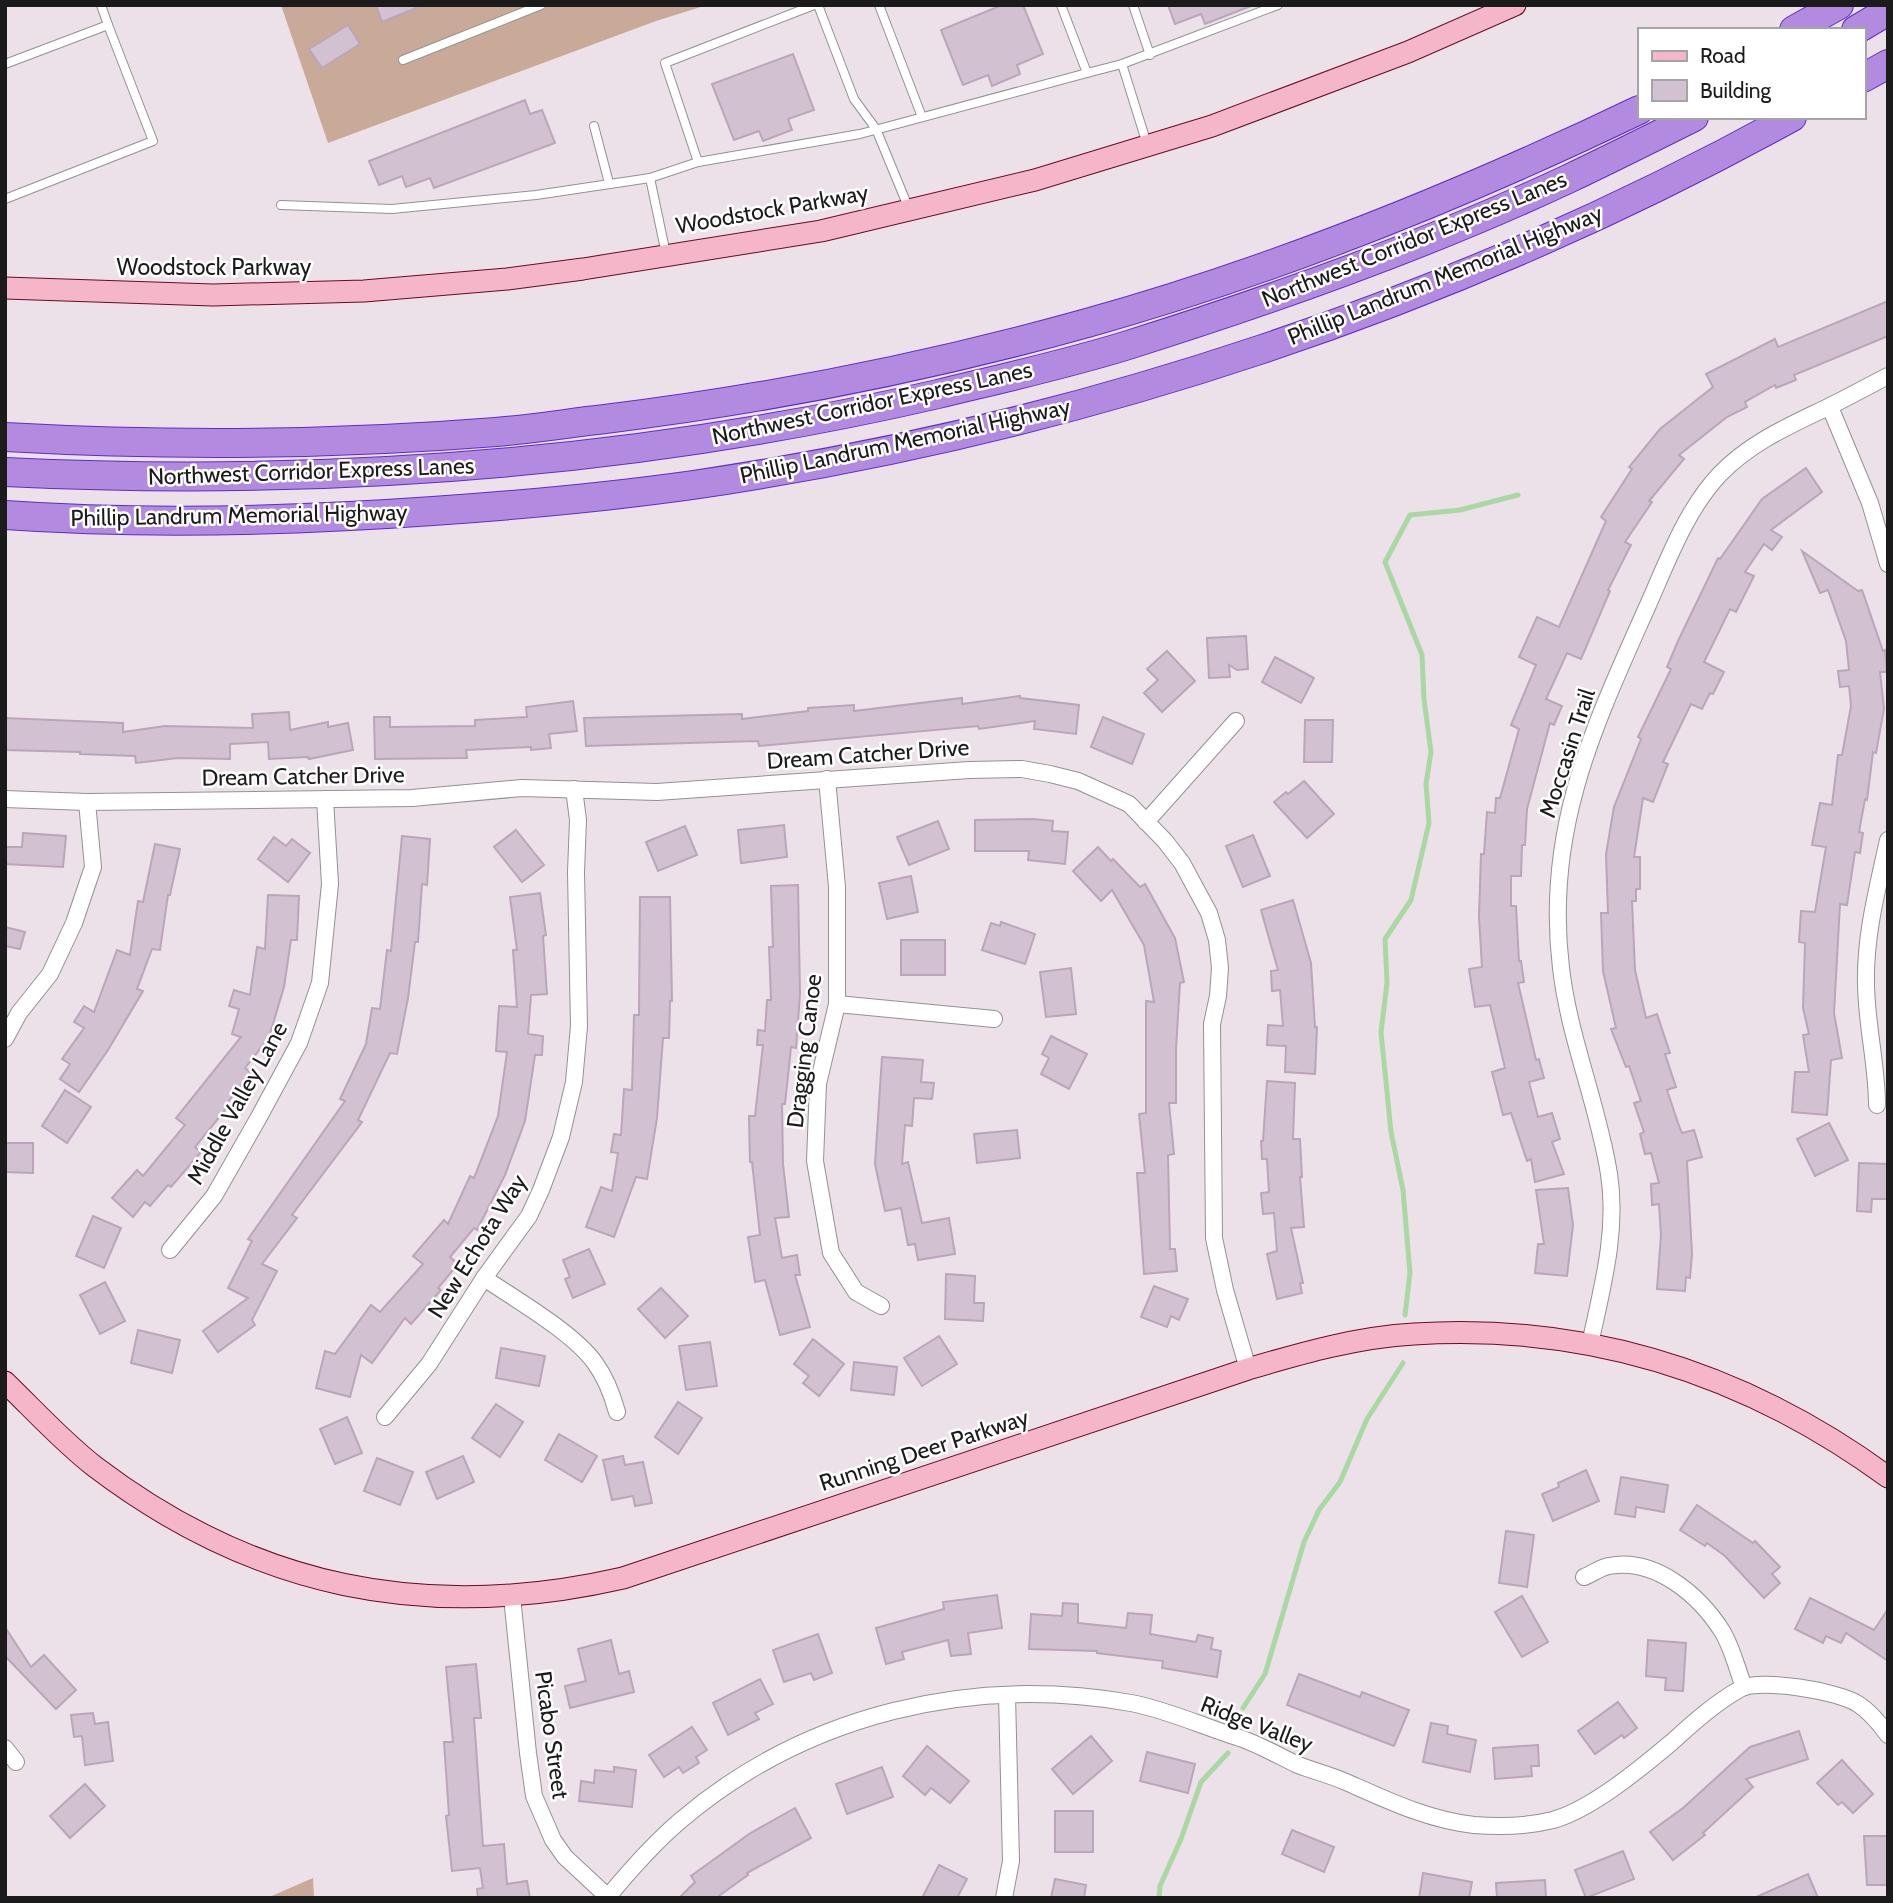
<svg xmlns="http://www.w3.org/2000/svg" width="1893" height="1903" viewBox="0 0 1893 1903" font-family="Cabin,sans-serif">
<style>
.forest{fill:#c9a997}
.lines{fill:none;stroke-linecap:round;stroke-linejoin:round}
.stream{stroke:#aad8a3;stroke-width:5}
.building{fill:#d2c2d1;stroke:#bca4ba;stroke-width:2}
.lane-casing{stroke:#929292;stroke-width:10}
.street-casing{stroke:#929292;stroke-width:18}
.secondary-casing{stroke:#690a22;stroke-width:23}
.highway-casing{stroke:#5c2dca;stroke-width:30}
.lane{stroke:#fff;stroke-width:8}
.street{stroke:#fff;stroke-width:16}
.secondary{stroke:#f5b6c9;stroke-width:21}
.highway{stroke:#b28be0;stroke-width:28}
.labels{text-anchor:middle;stroke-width:5;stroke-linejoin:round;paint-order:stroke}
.street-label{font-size:23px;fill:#1b1b1b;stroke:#fff}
</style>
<rect width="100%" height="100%" fill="#ece1e8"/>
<g class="forest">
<polygon points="281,5 707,5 656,21 328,143"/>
<polygon points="313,1878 314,1898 267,1898"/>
</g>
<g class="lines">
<g class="stream">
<polyline points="1405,1315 1410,1273 1403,1190 1391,1132 1381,1032 1387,983 1385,939 1411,900 1429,823 1426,784 1431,752 1424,699 1422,655 1385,562 1410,515 1460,510 1518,495"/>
<polyline points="1243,1708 1265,1674 1304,1542 1319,1510 1340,1482 1367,1419 1403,1363"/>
<polyline points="1159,1898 1160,1886 1181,1839 1201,1782 1228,1753"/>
</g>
</g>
<g class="building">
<polygon points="376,5 421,5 421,6 382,22"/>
<polygon points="1002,5 1023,5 1043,54 1017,65 1020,74 992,86 988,75 963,85 941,30"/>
<polygon points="1168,5 1251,5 1251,6 1205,24 1201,14 1175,24"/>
<polygon points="348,25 360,44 322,68 309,49"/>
<polygon points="793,54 814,110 788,119 792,130 763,141 759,131 734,140 712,84"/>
<polygon points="525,100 530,114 542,110 555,143 434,188 430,178 406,187 402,176 379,185 369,161"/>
<polygon points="1888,301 1888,336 1794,375 1796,380 1776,388 1775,385 1745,402 1747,407 1727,417 1679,455 1684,459 1649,501 1652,502 1625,542 1631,545 1608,590 1610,591 1581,659 1567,653 1546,699 1562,706 1554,725 1550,723 1527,809 1525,845 1522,845 1521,876 1511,876 1511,906 1516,906 1519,961 1521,961 1524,982 1518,983 1536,1060 1539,1059 1544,1078 1529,1082 1538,1117 1552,1113 1560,1139 1552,1142 1564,1174 1535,1182 1531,1159 1527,1161 1511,1113 1503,1115 1492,1072 1505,1068 1490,1005 1475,1007 1469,969 1482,967 1479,917 1481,854 1484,854 1487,812 1495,813 1496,798 1500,798 1519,729 1511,725 1536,665 1519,657 1537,617 1559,627 1606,521 1601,517 1632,469 1629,467 1660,429 1713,387 1706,374 1775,339 1778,347"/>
<polygon points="1806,468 1822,492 1771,530 1782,537 1772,550 1764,544 1745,572 1754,576 1736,612 1730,609 1704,662 1724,672 1713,694 1710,693 1702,709 1691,704 1663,762 1668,764 1653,802 1643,798 1634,857 1640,857 1640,889 1636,889 1636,901 1632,901 1635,970 1646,1018 1657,1014 1670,1053 1665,1054 1676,1087 1667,1090 1678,1123 1682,1133 1694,1130 1702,1157 1687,1161 1692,1254 1690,1278 1686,1277 1685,1291 1657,1289 1661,1235 1659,1204 1652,1205 1651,1184 1659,1183 1651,1153 1645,1154 1640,1134 1644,1132 1634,1103 1641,1101 1629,1066 1626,1067 1611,1029 1616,1028 1603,971 1601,913 1608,913 1606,854 1614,807 1641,739 1638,737 1671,669 1667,667 1678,641 1718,558 1720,559 1762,499"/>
<polygon points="1802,551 1858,591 1862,590 1883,651 1885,650 1887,672 1880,672 1884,709 1876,753 1873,752 1867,800 1865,799 1859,832 1863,833 1860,853 1855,852 1847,905 1840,904 1834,1013 1842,1058 1831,1060 1827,1115 1792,1112 1795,1072 1809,1072 1803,1035 1809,1034 1803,1008 1805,943 1799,942 1801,911 1815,912 1826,847 1812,845 1820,803 1832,805 1838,755 1842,755 1851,706 1849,686 1840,687 1838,671 1849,670 1846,641 1828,590 1820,593"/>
<polygon points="1246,636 1248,669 1237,670 1229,665 1230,677 1209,678 1207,638"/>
<polygon points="1167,651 1195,681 1162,712 1144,693 1158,680 1147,669"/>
<polygon points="1275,657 1314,678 1301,703 1262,682"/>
<polygon points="1020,696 1020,698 1079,705 1076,734 1034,729 1035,721 979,729 978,726 759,746 758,741 586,746 584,718 742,714 742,719 808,711 808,708 854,705 854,711 962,698 962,704"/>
<polygon points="573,701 577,731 549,734 551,748 531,750 531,747 466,750 467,758 375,759 374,717 390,717 390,727 475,726 475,720 527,717 526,707"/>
<polygon points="289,712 290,730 328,722 328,727 348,723 353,750 309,759 308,757 269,759 268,742 230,744 230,759 178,758 136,763 135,756 80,754 80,752 5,750 5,718 123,723 123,732 165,726 253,728 252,714"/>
<polygon points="1103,717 1144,734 1132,764 1091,747"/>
<polygon points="1305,720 1333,720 1332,762 1304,762"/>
<polygon points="1304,781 1334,814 1307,838 1274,802 1286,792 1288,794"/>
<polygon points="1033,819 1053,821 1052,831 1068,832 1065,864 1028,860 1029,851 975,851 975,820"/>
<polygon points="938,821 949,849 909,865 897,837"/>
<polygon points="784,825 787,857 741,863 738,830"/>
<polygon points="685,826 697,855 658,871 646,842"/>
<polygon points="516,830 544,865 522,882 494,847"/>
<polygon points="23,833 66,836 63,867 5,864 5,847 22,847"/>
<polygon points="1253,835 1270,876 1243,887 1226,846"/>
<polygon points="402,836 430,839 427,885 422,884 418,942 415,942 408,998 397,1054 390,1053 358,1120 362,1122 292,1215 297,1218 262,1264 277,1271 252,1320 255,1325 218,1352 203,1331 248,1298 228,1288 252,1241 248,1239 345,1101 340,1099 366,1044 372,1008 380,1009 387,950 391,951"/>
<polygon points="274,837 286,846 292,839 310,853 288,882 258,859"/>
<polygon points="155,844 180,849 170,895 168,895 160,950 152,949 137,989 143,991 108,1050 79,1092 60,1079 70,1064 62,1059 84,1028 74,1022 84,1006 94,1012 117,950 130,955 138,901 143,902"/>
<polygon points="1098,847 1111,861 1113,859 1140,887 1145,884 1175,938 1184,982 1180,983 1176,1049 1176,1103 1169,1103 1174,1154 1168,1155 1170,1249 1175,1249 1177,1271 1144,1274 1137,1173 1145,1173 1139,1114 1146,1113 1146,1001 1154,1002 1144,945 1112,890 1101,901 1073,871"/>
<polygon points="911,876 918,912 887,919 879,883"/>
<polygon points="798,885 800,994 796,1048 791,1047 785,1104 782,1104 783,1164 789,1217 775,1218 782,1258 797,1255 800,1275 795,1275 810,1327 780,1335 765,1280 755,1282 748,1237 760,1235 752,1162 750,1162 749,1116 755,1116 763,1045 757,1045 758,1030 765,1031 767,1000 771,1000 769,947 773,947 771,886"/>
<polygon points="540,893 546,935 543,936 547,994 531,995 528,1034 543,1036 542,1055 535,1055 525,1121 505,1175 477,1230 474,1228 450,1257 458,1264 438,1288 441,1290 411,1324 405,1318 372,1363 361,1355 350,1397 316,1388 325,1351 335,1354 371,1305 380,1312 423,1264 413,1256 444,1220 448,1224 470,1176 474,1178 498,1116 507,1052 496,1051 499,1006 517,1007 513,950 517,950 510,897"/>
<polygon points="268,895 299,896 297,940 291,940 284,987 267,1044 264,1044 245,1068 251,1073 228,1102 230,1104 195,1147 201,1152 171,1187 168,1185 150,1206 145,1202 133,1217 112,1198 137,1170 143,1176 185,1125 176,1118 241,1037 232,1034 239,1009 229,1006 234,990 250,995 257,947 265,949"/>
<polygon points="640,897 670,897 672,1001 670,1001 669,1038 663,1038 657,1118 647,1179 636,1177 614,1237 586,1227 601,1187 612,1191 618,1153 611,1152 614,1134 621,1135 624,1089 632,1090 634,1015 639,1015"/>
<polygon points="1293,900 1311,963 1315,1027 1317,1027 1315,1074 1285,1072 1286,1046 1267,1045 1268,1025 1283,1026 1280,990 1272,991 1271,971 1278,970 1261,910"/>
<polygon points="1001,922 1035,934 1025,964 982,950 991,923 1000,926"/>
<polygon points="5,927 25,932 20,949 5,946"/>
<rect x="901" y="940" width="44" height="35"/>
<polygon points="1071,968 1076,1014 1046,1017 1040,972"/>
<polygon points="1051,1036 1087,1054 1069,1089 1041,1074 1049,1058 1042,1054"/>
<polygon points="882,1057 923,1060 921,1082 934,1083 932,1099 914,1098 912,1126 905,1125 902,1164 908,1162 922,1223 949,1218 955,1254 918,1260 915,1244 908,1245 901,1208 885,1211 875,1164"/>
<polygon points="1267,1081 1295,1083 1293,1139 1300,1139 1302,1177 1300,1177 1304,1227 1291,1228 1303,1283 1300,1283 1302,1293 1277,1299 1267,1254 1277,1251 1274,1213 1263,1214 1261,1193 1269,1192 1267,1159 1262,1159 1261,1141 1263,1141"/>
<polygon points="65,1090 91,1107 67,1143 42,1126"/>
<polygon points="1829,1123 1848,1160 1815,1176 1797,1139"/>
<polygon points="1017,1130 1020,1158 977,1163 974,1134"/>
<polygon points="5,1143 33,1143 33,1173 5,1172"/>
<polygon points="1859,1163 1888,1164 1888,1199 1872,1199 1871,1212 1857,1211"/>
<polygon points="1568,1188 1573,1225 1567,1276 1535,1273 1538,1244 1544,1244 1536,1190"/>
<polygon points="93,1216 121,1228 104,1268 76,1256"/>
<polygon points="589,1249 605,1284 573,1298 565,1279 570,1277 563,1260"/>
<polygon points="946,1274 975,1276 974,1303 984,1303 983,1321 945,1319"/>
<polygon points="105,1282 125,1321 100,1334 80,1295"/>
<polygon points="1154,1286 1188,1299 1179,1320 1171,1316 1167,1327 1141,1317"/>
<polygon points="661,1288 688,1316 665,1338 638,1309"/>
<polygon points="138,1330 180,1340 172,1373 131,1363"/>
<polygon points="939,1336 957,1364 922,1386 904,1358"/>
<polygon points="813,1339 844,1364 819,1396 803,1383 809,1376 794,1364"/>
<polygon points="710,1342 717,1386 686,1390 679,1346"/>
<polygon points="501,1348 545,1356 539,1386 496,1378"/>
<polygon points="854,1362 897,1367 894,1395 851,1390"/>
<polygon points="678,1402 702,1418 678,1454 655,1437"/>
<polygon points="496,1404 523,1422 500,1457 472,1438"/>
<polygon points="347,1417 362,1453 335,1464 320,1429"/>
<polygon points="559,1434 597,1456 582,1482 545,1460"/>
<polygon points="463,1456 474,1482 437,1499 426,1472"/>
<polygon points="623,1456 625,1465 643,1462 652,1503 635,1506 633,1496 612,1500 603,1460"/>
<polygon points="377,1458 413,1472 400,1505 364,1491"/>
<polygon points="1586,1470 1599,1501 1553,1521 1542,1494 1559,1487 1558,1483"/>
<polygon points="1621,1477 1668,1485 1664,1512 1636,1507 1635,1517 1615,1514"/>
<polygon points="1697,1505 1753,1543 1755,1541 1780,1567 1772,1574 1780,1583 1764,1598 1725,1556 1707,1543 1705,1546 1680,1530"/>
<polygon points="1506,1531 1534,1535 1527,1587 1499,1583"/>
<polygon points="997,1595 1002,1628 968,1633 971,1654 951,1656 948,1640 902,1652 904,1659 886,1664 876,1628 944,1609 943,1602"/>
<polygon points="1522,1596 1548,1642 1522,1657 1495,1612"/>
<polygon points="1810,1598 1874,1630 1888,1609 1888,1661 1846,1633 1841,1643 1826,1636 1823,1643 1795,1629"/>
<polygon points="1063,1603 1078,1604 1078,1623 1126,1628 1128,1613 1152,1615 1150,1634 1196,1642 1198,1635 1213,1638 1211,1649 1221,1651 1217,1677 1162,1668 1163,1661 1097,1653 1097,1651 1029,1649 1031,1614 1062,1616"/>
<polygon points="5,1627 31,1667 44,1655 76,1690 56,1709 5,1656"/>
<polygon points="818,1634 832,1673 814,1680 811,1673 784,1682 773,1650"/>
<polygon points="611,1640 619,1674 629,1671 634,1692 570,1708 565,1686 586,1681 578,1649"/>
<polygon points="1648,1640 1686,1643 1683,1691 1665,1690 1666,1678 1646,1676"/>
<polygon points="476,1664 481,1718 474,1718 483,1846 504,1844 507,1884 527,1881 530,1898 478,1898 477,1889 483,1888 480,1868 452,1871 446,1816 449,1815 444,1742 453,1742 446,1667"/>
<polygon points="1299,1674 1360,1697 1362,1692 1409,1710 1394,1746 1287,1705"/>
<polygon points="760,1679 773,1704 755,1713 759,1719 728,1735 713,1703"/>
<polygon points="1618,1702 1637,1728 1624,1738 1622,1735 1595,1754 1578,1731"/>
<polygon points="93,1713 95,1724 108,1722 113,1761 85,1765 82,1736 74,1737 71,1715"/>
<polygon points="1431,1723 1448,1726 1447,1734 1476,1740 1470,1772 1423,1762"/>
<polygon points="692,1727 707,1750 696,1757 699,1763 683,1773 679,1767 664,1777 649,1755"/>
<polygon points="1799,1731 1808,1759 1746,1779 1753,1787 1703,1833 1705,1835 1673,1860 1650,1832 1683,1808 1750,1747"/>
<polygon points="1091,1736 1112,1761 1073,1794 1052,1769"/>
<polygon points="1538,1745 1539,1766 1531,1766 1532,1776 1495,1779 1493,1748"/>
<polygon points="927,1746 969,1781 950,1803 931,1788 925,1795 903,1776"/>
<polygon points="1147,1752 1195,1764 1188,1793 1140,1781"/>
<polygon points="1842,1760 1873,1794 1853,1813 1842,1802 1838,1805 1817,1783"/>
<polygon points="614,1767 636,1770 632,1807 579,1801 581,1781 594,1783 595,1770 614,1772"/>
<polygon points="882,1767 893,1797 847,1814 836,1784"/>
<polygon points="85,1784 105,1806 70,1838 50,1816"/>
<polygon points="795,1808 811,1838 747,1873 748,1875 716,1898 679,1898 695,1882 691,1876 749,1834"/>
<rect x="1055" y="1811" width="38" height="41"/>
<polygon points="1292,1830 1334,1847 1324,1872 1282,1854"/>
<polygon points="1864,1836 1888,1836 1888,1885 1867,1885"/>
<polygon points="1623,1851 1634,1879 1586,1898 1575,1870"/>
<polygon points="939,1865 967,1879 957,1898 922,1898"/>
<polygon points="1423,1873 1472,1882 1469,1898 1419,1898"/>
<polygon points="1808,1874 1818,1898 1754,1898"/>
<polygon points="1055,1879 1086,1885 1084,1898 1051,1898"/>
<polygon points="1545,1880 1546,1898 1497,1898 1496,1883"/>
</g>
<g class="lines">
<g class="lane-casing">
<g id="lane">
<polyline points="818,5 854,99 876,129 909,209"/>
<polyline points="879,5 922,117"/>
<polyline points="1061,5 1087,73 1122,64"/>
<polyline points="1133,5 1150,55"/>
<polyline points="403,60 541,5"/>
<polyline points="5,64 108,25 101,5"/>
<polyline points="594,126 609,183"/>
<polyline points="1147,144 1122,64 1278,5"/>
<polyline points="698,162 665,63 814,5"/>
<polyline points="650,178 666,254"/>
<polyline points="5,199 153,141 108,25"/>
<polyline points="281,205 392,209 536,195 650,178 698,162 860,134 1087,73"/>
</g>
</g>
<g class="street-casing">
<g id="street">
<polyline points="1830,407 1870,503 1888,564"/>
<polyline points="827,779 837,887 837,1004 818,1084 815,1161 831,1253 856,1292 881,1306"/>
<polyline points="5,799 87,802 412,798 522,788 657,792 969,770 1022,769 1050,774 1078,781 1129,804 1165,841 1182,863 1209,913 1217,940 1220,968 1218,996 1212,1024 1214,1238 1225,1290 1248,1369"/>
<polyline points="1146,822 1236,721"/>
<polyline points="837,1004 994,1019"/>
<polyline points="5,1039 19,1013 50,974 74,923 93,867 87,802"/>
<path d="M1877,1105c0,-41 -11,-81 -11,-123 -1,-48 12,-95 22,-142"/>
<polyline points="170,1250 214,1196 259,1117 299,1043 320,983 330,884 325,799"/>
<path d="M484,1278c31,21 90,55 111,85 11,15 17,31 22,49"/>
<path d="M1590,1344c12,-56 28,-113 19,-170 -11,-70 -40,-136 -48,-206 -17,-138 33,-242 87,-363 20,-45 38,-95 72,-131 31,-32 69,-48 108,-67 21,-10 40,-21 60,-31"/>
<polyline points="385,1417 429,1364 484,1278 529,1216 541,1190 561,1137 574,1082 579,1026 576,872 578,820 574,789"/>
<path d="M1584,1577c8,-3 17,-10 25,-11 46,-9 90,29 113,65 10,16 15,38 22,56"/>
<polyline points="512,1597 528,1753 534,1796 553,1840 565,1857 608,1897"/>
<polyline points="5,1748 16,1762"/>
<path d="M607,1898c23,-28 47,-55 74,-78 125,-106 289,-145 450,-117 37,7 73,24 109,35 20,7 39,18 58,27 16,6 32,10 48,17 41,18 82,38 128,43 25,2 55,1 79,-5 39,-11 88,-52 119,-78 21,-19 43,-39 68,-53 20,-11 98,2 118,15 11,7 22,20 30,31"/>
<polyline points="1004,1898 1011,1861 1007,1695"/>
</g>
</g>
<g class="secondary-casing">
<g id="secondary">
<polyline points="5,288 213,295 364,291 507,279 583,269 821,231 1035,180 1212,126 1408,52 1515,5"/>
<path d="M5,1382c29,28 57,59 89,84 160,122 332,157 529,112l625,-209c54,-16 110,-32 166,-35 175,-11 333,40 474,143"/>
</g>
</g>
<g class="highway-casing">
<g id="highway">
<polyline points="1794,30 1839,5"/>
<polyline points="1856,30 1888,11"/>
<polyline points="1863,78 1888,64"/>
<path d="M5,437c163,9 328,8 491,-5 37,-3 73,-9 109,-13 163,-20 324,-52 482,-96 190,-53 375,-128 552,-213"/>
<path d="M5,472c315,15 626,-7 933,-78 62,-15 125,-29 187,-48 150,-47 300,-100 443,-167 42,-20 84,-41 126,-62"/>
<path d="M5,515c143,10 286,6 428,-4 87,-6 174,-14 260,-26 383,-56 760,-181 1099,-368"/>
</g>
</g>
<use href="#lane" class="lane"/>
<use href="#street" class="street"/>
<use href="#secondary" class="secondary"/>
<use href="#highway" class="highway"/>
</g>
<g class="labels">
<g class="street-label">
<text transform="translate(772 209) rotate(-10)" y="8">Woodstock Parkway</text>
<text transform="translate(1414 239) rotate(-22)" y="8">Northwest Corridor Express Lanes</text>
<text x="214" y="275">Woodstock Parkway</text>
<text transform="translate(1445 275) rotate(-22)" y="8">Phillip Landrum Memorial Highway</text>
<text transform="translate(872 403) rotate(-12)" y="8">Northwest Corridor Express Lanes</text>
<text transform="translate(905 441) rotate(-12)" y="8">Phillip Landrum Memorial Highway</text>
<text transform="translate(311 471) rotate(-2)" y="8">Northwest Corridor Express Lanes</text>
<text transform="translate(239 515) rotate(-1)" y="8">Phillip Landrum Memorial Highway</text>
<text transform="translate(1567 753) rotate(-72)" y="8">Moccasin Trail</text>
<text transform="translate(868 754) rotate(-4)" y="8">Dream Catcher Drive</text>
<text transform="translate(303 776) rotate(-1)" y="8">Dream Catcher Drive</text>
<text transform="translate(804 1051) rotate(-83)" y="8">Dragging Canoe</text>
<text transform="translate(237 1103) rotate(-61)" y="8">Middle Valley Lane</text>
<text transform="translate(477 1246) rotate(-58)" y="8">New Echota Way</text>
<text transform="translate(924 1450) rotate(-18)" y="8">Running Deer Parkway</text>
<text transform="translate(1257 1724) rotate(21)" y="8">Ridge Valley</text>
<text transform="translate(552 1735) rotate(82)" y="8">Picabo Street</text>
</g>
</g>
<rect width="1893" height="1903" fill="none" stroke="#1b1b1b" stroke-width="14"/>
<rect x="1638" y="28" width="228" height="91" fill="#ffffff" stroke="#a4a4a4" stroke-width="2"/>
<rect x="1652" y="51" width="35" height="10" fill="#f5b6c9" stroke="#a4a4a4" stroke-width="2"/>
<text x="1700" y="63" font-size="21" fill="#1b1b1b">Road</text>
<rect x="1652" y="80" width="35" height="21" fill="#d2c2d1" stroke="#a4a4a4" stroke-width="2"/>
<text x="1700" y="98" font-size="21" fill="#1b1b1b">Building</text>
</svg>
